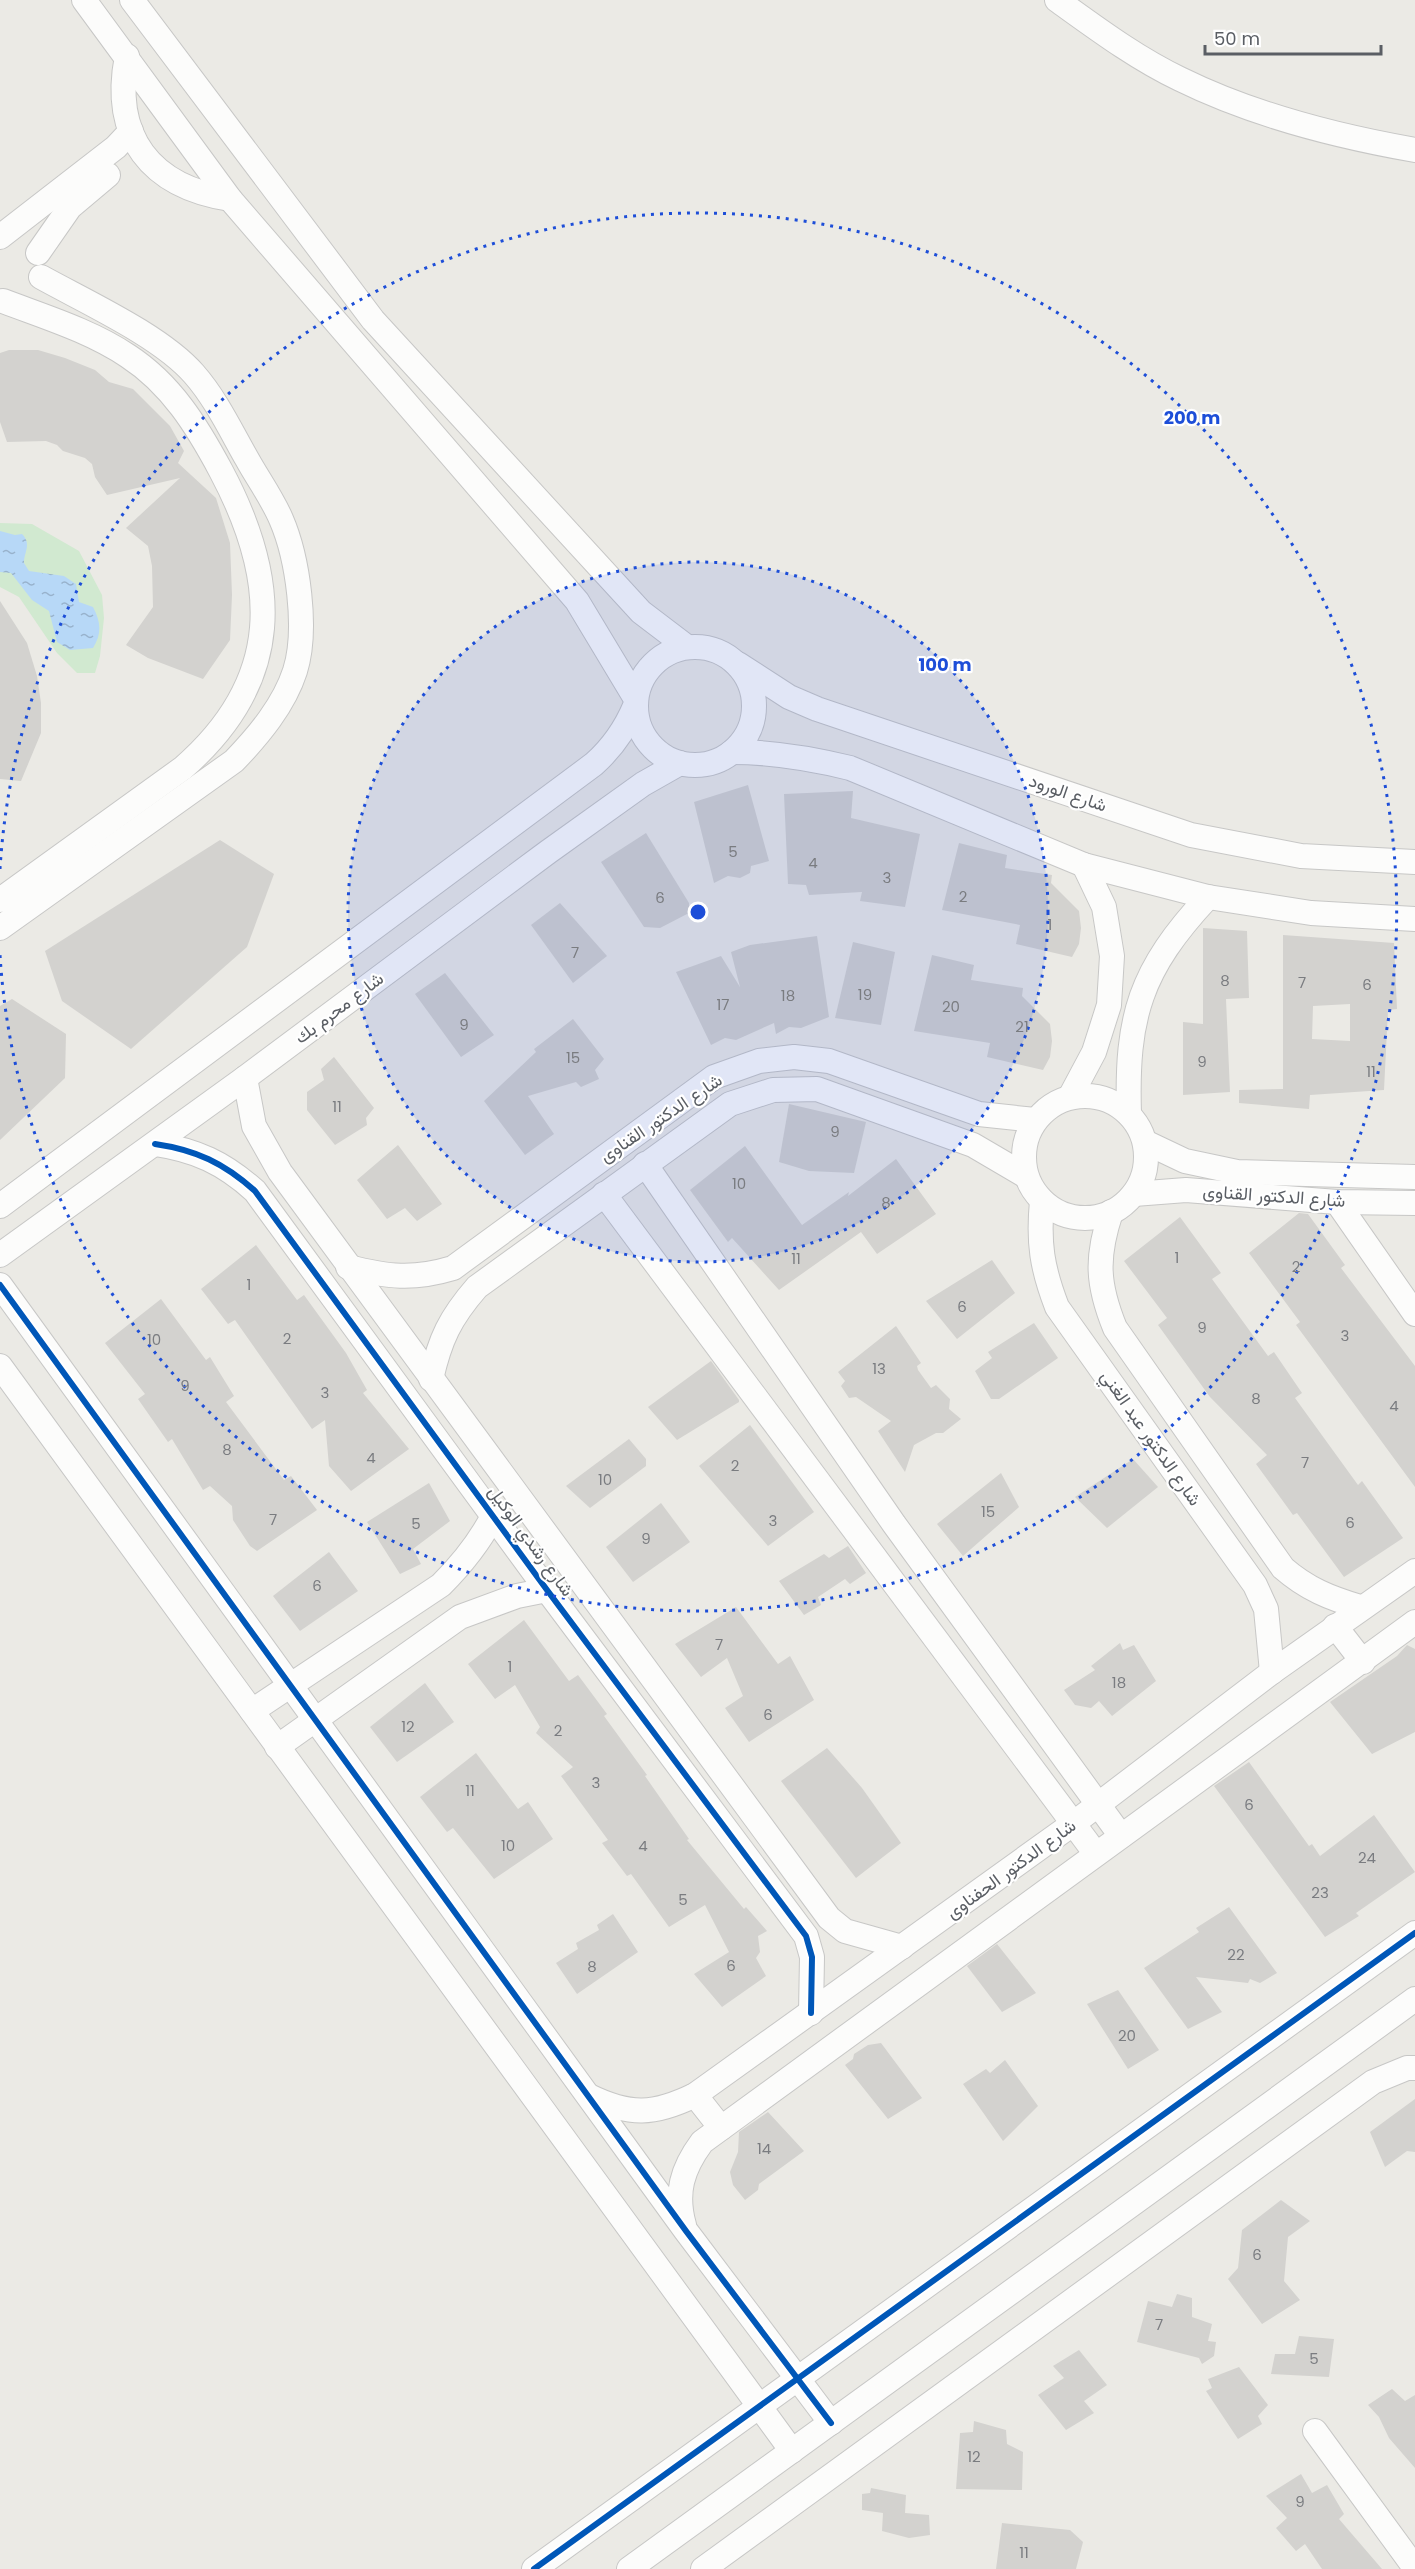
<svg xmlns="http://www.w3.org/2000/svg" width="1415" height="2569" viewBox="0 0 1415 2569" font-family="Poppins,Vazirmatn,sans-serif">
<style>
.green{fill:#d1e9d0}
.water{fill:url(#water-ripples)}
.building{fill:#d3d2cf;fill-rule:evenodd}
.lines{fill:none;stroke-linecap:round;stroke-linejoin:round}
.minor-casing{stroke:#c7c7c6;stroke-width:26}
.minor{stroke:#fcfcfb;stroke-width:24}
.cycleway-casing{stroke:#fff;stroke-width:10}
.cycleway{stroke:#0057b8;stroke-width:6}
.ring{fill:none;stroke:#1d4ed8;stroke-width:3;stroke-dasharray:3 6}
.labels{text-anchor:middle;stroke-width:4.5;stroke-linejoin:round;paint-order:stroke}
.number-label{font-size:15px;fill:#7a7c80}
.street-label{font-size:18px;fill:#5a5e64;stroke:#fff}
.centre{fill:#1d4ed8;stroke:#fff;stroke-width:3}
.ring-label{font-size:18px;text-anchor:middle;font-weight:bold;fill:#1d4ed8;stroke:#fff;stroke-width:4.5;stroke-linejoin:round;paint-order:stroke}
</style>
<defs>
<pattern id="water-ripples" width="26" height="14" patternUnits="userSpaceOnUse" patternTransform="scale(1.5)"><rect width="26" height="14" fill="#b7d8f7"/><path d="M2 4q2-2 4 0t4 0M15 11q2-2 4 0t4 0" fill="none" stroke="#98b2cc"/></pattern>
</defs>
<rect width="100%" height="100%" fill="#ebeae5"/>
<polygon class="green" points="0,523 32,524 79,551 102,595 104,618 100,656 95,673 77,673 57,653 19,597 0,587"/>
<path class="water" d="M0,531l15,4 7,-1c10,10 2,18 2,29l5,8 35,5 12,8 3,18 14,5c8,15 9,27 0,41l-23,2 -13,-8 -8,-31 -17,-11 -21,-27 -11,-1z"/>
<g class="building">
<polygon points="9,350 38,350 65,358 95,370 109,382 133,389 170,426 184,451 178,463 216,498 230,543 232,595 230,640 203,679 148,658 126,645 153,607 152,566 148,546 126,528 180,478 107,495 95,477 92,464 85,458 63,451 57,445 46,441 7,442 0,422 0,353"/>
<polygon points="0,601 27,643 37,676 41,703 41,733 21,781 0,779"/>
<polygon points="748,785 769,861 751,866 750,873 740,878 728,876 714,883 694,802"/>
<polygon points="853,791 851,818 920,834 905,907 860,901 862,892 809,895 806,885 788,884 784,794"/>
<polygon points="646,833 689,903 689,913 660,928 644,927 601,862"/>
<polygon points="220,840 274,874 247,947 131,1049 62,1001 45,951"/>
<polygon points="959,843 1007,855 1005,868 1052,875 1051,883 1079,911 1081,928 1079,944 1072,957 1016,944 1020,925 942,910"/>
<polygon points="560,903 607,956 573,983 531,925"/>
<polygon points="1203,928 1247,931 1249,998 1226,999 1230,1092 1183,1095 1183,1022 1203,1024"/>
<path d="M1283,935l111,8 3,66 -9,1 -4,80 -74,5 -1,14 -70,-6v-13l44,-1zM1350,1004v37l-38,-2 1,-33z"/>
<polygon points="817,936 829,1017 801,1028 789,1027 776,1034 774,1023 736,1040 725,1038 711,1045 676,972 721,956 740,987 731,952 750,945"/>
<polygon points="853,942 895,952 881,1025 835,1018"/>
<polygon points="932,955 974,965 971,980 1023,988 1022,996 1050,1024 1052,1041 1050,1057 1043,1070 987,1057 990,1043 914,1031"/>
<polygon points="445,973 494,1035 461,1057 415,994"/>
<polygon points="12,999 66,1034 65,1078 0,1140 0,1006"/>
<polygon points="573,1019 604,1059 595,1070 599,1079 581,1087 576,1082 528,1096 554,1134 525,1155 484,1101 536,1052 534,1049"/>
<polygon points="334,1057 374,1108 366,1118 367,1125 335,1145 307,1110 307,1092 324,1080 321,1069"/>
<polygon points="789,1104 866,1122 854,1173 809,1171 779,1162"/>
<polygon points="398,1145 442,1204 417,1221 405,1208 387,1219 357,1180"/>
<polygon points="745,1146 802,1225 849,1192 848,1196 896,1159 936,1214 877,1254 861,1232 779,1290 732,1238 728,1242 690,1190"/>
<polygon points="1299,1213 1308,1214 1345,1265 1341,1268 1415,1366 1415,1487 1296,1325 1300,1322 1249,1253"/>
<polygon points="1180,1217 1221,1273 1212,1279 1268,1356 1274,1352 1302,1393 1295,1398 1358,1485 1362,1481 1403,1538 1344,1577 1297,1513 1293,1515 1256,1464 1267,1455 1210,1397 1158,1325 1167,1318 1124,1261"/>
<polygon points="256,1245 297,1300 304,1295 346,1353 367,1390 363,1393 409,1449 351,1491 329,1466 325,1420 312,1429 235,1320 228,1324 201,1289"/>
<polygon points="992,1260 1015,1293 957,1339 926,1301"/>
<polygon points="161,1299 206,1360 210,1357 234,1396 226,1402 284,1480 291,1476 317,1510 257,1551 250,1546 233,1520 232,1506 210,1486 203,1490 172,1439 168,1442 138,1399 145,1394 105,1343"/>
<polygon points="1034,1323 1058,1358 999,1399 991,1399 975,1371 992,1358 988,1352"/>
<polygon points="896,1326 921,1363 917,1366 918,1370 931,1388 936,1385 950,1399 949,1409 961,1419 943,1433 936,1433 914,1445 905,1472 878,1431 891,1421 856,1397 849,1398 841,1386 845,1381 838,1372"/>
<polygon points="711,1361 739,1400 739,1402 677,1440 648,1407"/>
<polygon points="750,1425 814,1512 768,1546 699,1466"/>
<polygon points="629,1439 646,1459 646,1466 590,1508 566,1486"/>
<polygon points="1133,1459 1158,1487 1107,1528 1075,1497"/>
<polygon points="1001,1473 1019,1507 963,1556 937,1524"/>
<polygon points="429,1483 450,1521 413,1549 421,1564 400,1574 367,1522"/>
<polygon points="661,1503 690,1542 633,1582 606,1547"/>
<polygon points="848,1546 866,1573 850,1584 845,1579 818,1597 821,1605 804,1615 779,1581 824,1554 829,1558"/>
<polygon points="329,1552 358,1591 300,1631 273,1596"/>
<polygon points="736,1607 778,1664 790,1656 814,1700 749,1742 725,1708 743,1696 727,1658 701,1677 675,1644"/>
<polygon points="524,1620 569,1681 578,1675 607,1714 604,1716 647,1775 645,1776 689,1839 687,1840 744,1909 746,1907 767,1931 758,1936 760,1952 756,1958 766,1976 722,2007 694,1974 729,1952 705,1905 669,1927 631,1874 627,1876 602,1843 608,1840 561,1776 573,1767 536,1733 540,1727 515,1685 495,1699 468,1664"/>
<polygon points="1120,1643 1123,1650 1134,1645 1156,1681 1112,1716 1099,1701 1091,1708 1075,1705 1064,1690 1095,1670 1091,1666"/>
<polygon points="1407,1645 1415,1649 1415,1732 1372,1754 1330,1702 1397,1656"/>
<polygon points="425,1683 454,1722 397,1762 370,1727"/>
<polygon points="827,1748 862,1788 901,1843 856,1878 781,1781"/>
<polygon points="476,1753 518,1809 528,1802 553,1839 494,1879 453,1828 447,1832 420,1797"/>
<polygon points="1249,1762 1309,1846 1312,1844 1320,1856 1374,1815 1415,1872 1356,1913 1359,1916 1325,1937 1214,1786"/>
<polygon points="1229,1907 1277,1973 1260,1983 1250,1979 1248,1983 1196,1977 1222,2012 1188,2029 1144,1968 1199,1932 1196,1928"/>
<polygon points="613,1914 638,1952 577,1994 556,1963 578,1949 576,1943 599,1930 597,1925"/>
<polygon points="997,1944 1036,1993 1002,2012 967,1966"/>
<polygon points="1118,1990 1159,2050 1128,2069 1087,2004"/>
<polygon points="881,2043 922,2098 888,2119 845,2065 853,2059 854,2054 868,2045"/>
<polygon points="1005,2060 1038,2106 1003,2141 963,2084 986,2069 990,2073"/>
<polygon points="1415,2099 1415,2152 1407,2151 1385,2167 1370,2132"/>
<polygon points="768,2112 804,2151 759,2184 758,2190 745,2200 733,2185 730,2172 738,2152 739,2132"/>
<polygon points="1281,2200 1310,2221 1288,2237 1284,2281 1300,2300 1262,2324 1228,2279 1238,2268 1242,2230"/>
<polygon points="1177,2294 1192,2298 1192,2317 1212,2324 1208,2341 1216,2342 1214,2356 1202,2364 1199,2358 1137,2342 1148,2301 1172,2307"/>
<polygon points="1299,2336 1334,2339 1329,2377 1271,2374 1275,2354 1295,2354"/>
<polygon points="1079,2350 1107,2385 1084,2401 1094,2413 1066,2430 1038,2395 1064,2378 1053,2366"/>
<polygon points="1239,2367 1268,2405 1258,2416 1262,2424 1238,2439 1206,2391 1212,2388 1208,2379"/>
<polygon points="1392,2389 1405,2401 1415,2395 1415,2468 1389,2438 1379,2417 1368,2405"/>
<polygon points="974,2421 1006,2430 1007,2444 1023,2452 1022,2490 956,2489 960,2433 973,2432"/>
<polygon points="1301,2474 1312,2493 1327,2485 1344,2514 1339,2519 1382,2569 1322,2569 1305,2544 1296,2551 1276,2528 1287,2518 1266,2496"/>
<polygon points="871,2488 906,2495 905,2513 929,2515 930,2535 909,2538 882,2531 883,2513 862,2510 862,2494 870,2493"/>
<polygon points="1002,2523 1070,2530 1083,2542 1076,2569 996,2569"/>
</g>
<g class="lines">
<g class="minor-casing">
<g id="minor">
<polyline points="84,0 230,199 577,601 636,699"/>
<polyline points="132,0 373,320 641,612 687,647"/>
<path d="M1057,0c39,28 79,58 123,79 73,36 155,57 235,71"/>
<path d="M127,56c-16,81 24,131 103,143"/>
<polyline points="0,237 116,147 131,131"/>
<polyline points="38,253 70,207 108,175"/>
<circle cx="695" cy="706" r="59"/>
<polyline points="738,664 789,697 817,709 1191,835 1301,856 1415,862"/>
<path d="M732,752c41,0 78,6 118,16l234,97 124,32 103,16 104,6"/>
<path d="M0,900l183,-132c101,-88 97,-186 38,-297 -24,-45 -50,-87 -93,-115 -37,-25 -83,-39 -125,-55"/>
<path d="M0,928l234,-167c25,-26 50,-56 61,-90 13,-41 3,-113 -14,-152 -9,-21 -23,-40 -34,-60 -16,-28 -31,-60 -53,-85 -33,-38 -108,-72 -153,-97"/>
<polyline points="245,1078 254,1126 280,1172 829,1918 845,1931 902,1947"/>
<circle cx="1085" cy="1157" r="61"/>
<polyline points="1070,1097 1094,1052 1109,1005 1112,956 1104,907 1084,865"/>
<path d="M1129,1114c-3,-98 11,-144 79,-217"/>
<polyline points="1145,1142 1185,1161 1237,1172 1415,1177"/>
<path d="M155,1144c41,6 69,19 100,47l292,399 259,346 6,21 -1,56"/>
<polyline points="645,1164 894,1524 1121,1836"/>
<polyline points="604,1194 1096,1854"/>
<polyline points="1134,1194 1186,1190 1337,1202 1415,1203"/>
<path d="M1042,1201c-4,42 0,67 15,106l198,278 11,24 6,63"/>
<polyline points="1337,1202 1415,1314"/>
<path d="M0,1206l594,-442c19,-17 31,-34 41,-58"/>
<path d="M1111,1212c-15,45 -14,72 4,116l168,240c24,21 47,30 77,39"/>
<polyline points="0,1255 245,1078 548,852 643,784 680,763"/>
<path d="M348,1267c40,10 65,13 105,1l261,-191 45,-16 35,-4 35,4 150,53 56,6"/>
<polyline points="0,1285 686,2231 831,2423"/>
<polyline points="0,1366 792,2451"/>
<path d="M431,1379c9,-40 19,-61 46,-92l253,-183 43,-14 44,-1 156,56 53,31"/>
<polyline points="1335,1626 1363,1662"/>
<path d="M252,1711l189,-126c22,-22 39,-43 53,-71"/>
<polyline points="277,1747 460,1617 517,1596 547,1590"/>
<polyline points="695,2095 721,2128"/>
<path d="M589,2096c41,20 65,19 106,-1l379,-272 198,-151 143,-101"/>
<path d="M684,2225c-9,-32 -2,-56 18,-83l713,-520"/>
<polyline points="1315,2431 1415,2568"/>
<polyline points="534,2569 1415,1933"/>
<polyline points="629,2569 1415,1999"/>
<polyline points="703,2569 1373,2082 1407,2068 1415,2068"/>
</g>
</g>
<use href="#minor" class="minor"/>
<g class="cycleway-casing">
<g id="cycleway">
<path d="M155,1144c41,6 69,19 100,47l292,399 259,346 6,21 -1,56"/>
<polyline points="0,1285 686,2231 831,2423"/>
<polyline points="534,2569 1415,1933"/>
</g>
</g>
<use href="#cycleway" class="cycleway"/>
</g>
<circle cx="698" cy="912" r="350" fill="#1d4ed8" fill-opacity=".12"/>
<g class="ring">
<circle cx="698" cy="912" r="350"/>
<path d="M0 869A699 699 0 1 1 0 955"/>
</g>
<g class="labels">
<g class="number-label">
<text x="733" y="857">5</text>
<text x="813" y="868">4</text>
<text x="887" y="883">3</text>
<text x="963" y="902">2</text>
<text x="660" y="903">6</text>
<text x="1050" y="930">1</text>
<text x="575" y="958">7</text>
<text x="1225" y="986">8</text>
<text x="1302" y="988">7</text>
<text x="1367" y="990">6</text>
<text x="865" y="1000">19</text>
<text x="788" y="1001">18</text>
<text x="723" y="1010">17</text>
<text x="951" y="1012">20</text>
<text x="464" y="1030">9</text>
<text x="1022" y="1032">21</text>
<text x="573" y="1063">15</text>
<text x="1202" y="1067">9</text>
<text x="1371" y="1077">11</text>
<text x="337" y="1112">11</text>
<text x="835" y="1137">9</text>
<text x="739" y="1189">10</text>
<text x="886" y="1208">8</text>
<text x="1177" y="1263">1</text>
<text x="796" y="1264">11</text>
<text x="1296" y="1272">2</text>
<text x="249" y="1290">1</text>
<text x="962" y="1312">6</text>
<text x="1202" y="1333">9</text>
<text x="1345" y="1341">3</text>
<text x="287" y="1344">2</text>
<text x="154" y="1345">10</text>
<text x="879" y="1374">13</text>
<text x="185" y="1391">9</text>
<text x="325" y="1398">3</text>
<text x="1256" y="1404">8</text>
<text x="1394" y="1411">4</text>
<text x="227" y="1455">8</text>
<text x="371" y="1463">4</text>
<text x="1305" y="1468">7</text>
<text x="735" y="1471">2</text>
<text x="605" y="1485">10</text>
<text x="988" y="1517">15</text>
<text x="273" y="1525">7</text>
<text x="773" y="1526">3</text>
<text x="1350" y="1528">6</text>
<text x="416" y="1529">5</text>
<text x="646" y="1544">9</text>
<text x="317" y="1591">6</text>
<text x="719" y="1650">7</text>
<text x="510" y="1672">1</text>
<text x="1119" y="1688">18</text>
<text x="768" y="1720">6</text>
<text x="408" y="1732">12</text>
<text x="558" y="1736">2</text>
<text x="596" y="1788">3</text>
<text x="470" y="1796">11</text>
<text x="1249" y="1810">6</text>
<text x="508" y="1851">10</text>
<text x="643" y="1851">4</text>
<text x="1367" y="1863">24</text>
<text x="1320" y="1898">23</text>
<text x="683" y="1905">5</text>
<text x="1236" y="1960">22</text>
<text x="731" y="1971">6</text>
<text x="592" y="1972">8</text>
<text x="1127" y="2041">20</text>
<text x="764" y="2154">14</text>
<text x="1257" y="2260">6</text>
<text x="1159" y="2330">7</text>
<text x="1314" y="2364">5</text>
<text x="974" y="2462">12</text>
<text x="1300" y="2507">9</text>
<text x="1024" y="2558">11</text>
</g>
<g class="street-label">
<text transform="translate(1068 793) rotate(19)" y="6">شارع الورود</text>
<text transform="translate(339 1008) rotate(-37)" y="6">شارع محرم بك</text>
<text transform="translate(661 1118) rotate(-34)" y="6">شارع الدكتور القناوى</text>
<text transform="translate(1274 1196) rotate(4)" y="6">شارع الدكتور القناوى</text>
<text transform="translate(1151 1438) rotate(55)" y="6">شارع الدكتور عبد الغني</text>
<text transform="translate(531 1541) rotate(54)" y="6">شارع رشدي الوكيل</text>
<text transform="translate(1011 1869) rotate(-36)" y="6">شارع الدكتور الحفناوى</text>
</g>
</g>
<circle cx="698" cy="912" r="9" class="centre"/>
<g class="ring-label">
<text x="1192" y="424">200 m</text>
<text x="945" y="671">100 m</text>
</g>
<path d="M1205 45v9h176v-9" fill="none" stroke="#5a5e64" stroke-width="3"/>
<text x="1214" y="45" font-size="18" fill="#5a5e64" stroke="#ffffff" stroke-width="4.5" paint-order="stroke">50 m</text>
</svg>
